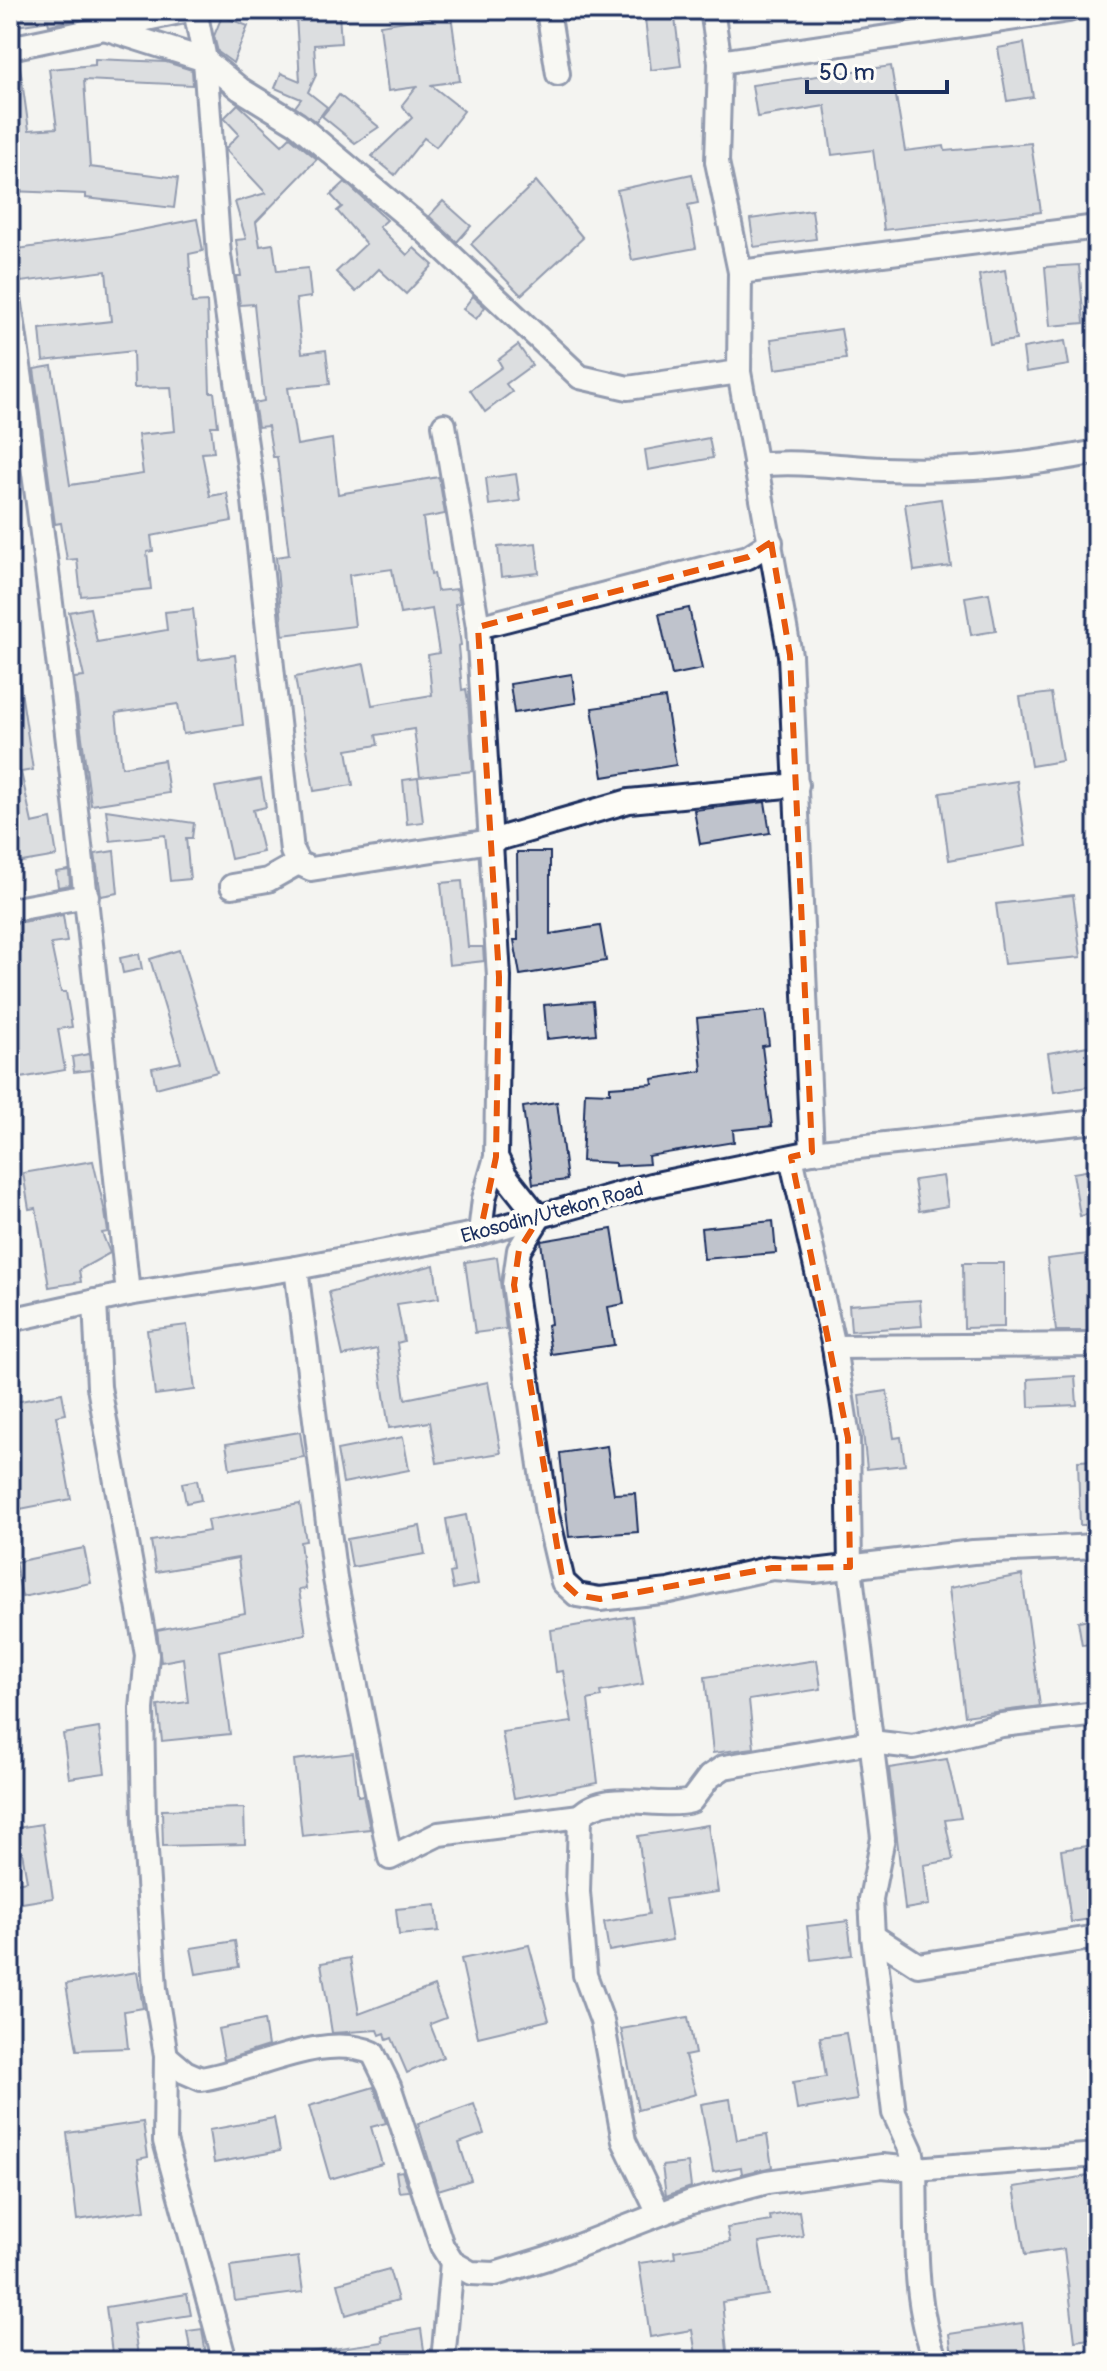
<svg xmlns="http://www.w3.org/2000/svg" width="1107" height="2371" viewBox="0 0 1107 2371" font-family="Pangolin,sans-serif">
<style>
.building{fill:#bfc3cc;stroke:#1b2f5e;stroke-width:2}
.lines{fill:none;stroke-linecap:round;stroke-linejoin:round}
.street-casing{stroke:#1b2f5e;stroke-width:28}
.street{stroke:#fdfcf7;stroke-width:22}
.marked{fill:none;stroke:#e8590c;stroke-width:6;stroke-dasharray:16 10;stroke-linejoin:round}
.labels{text-anchor:middle;stroke-width:8;stroke-linejoin:round;paint-order:stroke}
.street-label{font-size:20px;fill:#1b2f5e;stroke:#fdfcf7}
</style>
<rect width="100%" height="100%" fill="#f4f4f1"/>
<filter id="ink" filterUnits="userSpaceOnUse"><feTurbulence type="fractalNoise" baseFrequency=".0125" numOctaves="2"/><feDisplacementMap in="SourceGraphic" scale="16" xChannelSelector="R" yChannelSelector="G"/><feConvolveMatrix kernelMatrix="1 2 1 2 8 2 1 2 1" color-interpolation-filters="sRGB"/></filter>
<g filter="url(#ink)">
<g class="building">
<polygon points="10,10 115,10 115,11 49,25 48,21 10,27"/>
<polygon points="644,10 674,10 681,66 651,70"/>
<polygon points="339,13 341,43 314,45 316,75 308,92 327,107 316,122 295,107 301,99 275,88 281,73 300,81 296,16"/>
<polygon points="451,14 460,81 431,85 464,111 436,147 424,138 395,175 372,156 412,118 402,105 416,87 388,91 380,25"/>
<polygon points="222,16 248,26 233,63 218,52 214,36"/>
<polygon points="1024,43 1033,97 1007,101 998,48"/>
<polygon points="95,59 166,62 192,70 193,85 84,80 90,167 178,178 174,208 86,198 86,194 10,191 10,62 19,60 29,130 57,128 49,69 95,65"/>
<polygon points="891,66 905,151 944,146 945,151 1031,143 1041,212 884,230 873,150 832,155 825,106 757,117 752,85"/>
<polygon points="339,95 379,127 355,143 322,116"/>
<polygon points="238,104 282,145 290,137 317,159 256,222 260,246 273,244 277,271 308,268 311,297 296,299 302,353 326,350 330,384 288,388 297,445 332,439 338,494 439,477 445,514 423,518 431,574 434,573 437,591 457,589 460,603 455,604 461,645 458,646 462,690 466,689 468,701 473,771 420,777 414,729 376,735 378,745 347,750 353,785 314,791 295,677 364,664 372,705 432,695 428,655 439,653 432,609 400,614 392,569 349,575 355,626 283,635 276,557 289,555 277,457 273,457 268,426 258,427 254,403 264,401 254,304 240,305 236,276 241,276 236,240 246,239 235,202 266,193 225,149 239,134 224,118"/>
<polygon points="692,174 698,203 688,205 696,248 632,260 617,190"/>
<polygon points="536,181 583,238 521,295 471,244"/>
<polygon points="345,182 387,220 379,227 407,255 414,248 433,265 406,294 379,269 356,292 336,272 366,244 337,211 342,207 331,195"/>
<polygon points="443,201 471,226 457,242 429,216"/>
<polygon points="812,210 816,239 754,247 750,219"/>
<polygon points="197,219 203,251 189,254 192,303 207,302 210,392 214,392 218,426 211,426 214,452 202,453 210,496 227,493 232,521 151,536 153,551 147,552 151,589 81,596 77,559 67,560 61,523 55,524 34,369 52,366 70,485 143,474 138,435 175,431 171,387 134,388 133,351 43,361 40,329 111,321 106,271 21,282 17,249 110,236"/>
<polygon points="1079,265 1084,323 1050,326 1045,267"/>
<polygon points="1005,270 1016,340 990,344 979,275"/>
<polygon points="473,296 485,307 476,319 463,309"/>
<polygon points="841,329 846,359 775,369 771,339"/>
<polygon points="1065,341 1069,365 1026,372 1023,348"/>
<polygon points="518,345 532,365 506,384 512,392 485,412 470,390 502,367 498,360"/>
<polygon points="709,438 713,458 648,470 645,450"/>
<polygon points="516,474 520,501 489,505 486,478"/>
<polygon points="941,499 951,566 914,571 905,504"/>
<polygon points="536,543 539,573 501,577 498,547"/>
<polygon points="989,593 996,631 971,635 965,597"/>
<polygon points="90,608 97,642 167,630 165,612 193,609 199,660 235,655 243,725 183,734 178,704 116,713 122,767 164,760 169,793 91,805 74,678 84,677 69,612"/>
<polygon points="689,608 702,669 672,675 659,614"/>
<polygon points="18,671 33,770 21,772 32,823 51,819 57,856 10,864 10,672"/>
<polygon points="572,674 576,703 514,713 510,684"/>
<polygon points="1051,693 1062,761 1031,766 1020,697"/>
<polygon points="665,698 676,765 603,777 592,708"/>
<polygon points="418,778 423,822 407,824 403,780"/>
<polygon points="261,779 266,807 253,810 263,852 231,859 215,787"/>
<polygon points="1017,781 1026,846 949,860 940,793"/>
<polygon points="765,802 770,833 700,844 694,810"/>
<polygon points="106,810 194,823 192,838 186,838 190,879 170,881 165,835 110,841"/>
<polygon points="114,851 118,893 101,896 95,854"/>
<polygon points="517,852 550,852 550,934 600,926 606,961 520,975 514,940 518,940"/>
<polygon points="69,870 70,885 58,887 56,872"/>
<polygon points="462,881 468,947 483,947 484,961 449,965 441,883"/>
<polygon points="1073,895 1081,957 1004,964 996,904"/>
<polygon points="63,915 67,942 51,944 61,992 66,992 72,1027 58,1029 65,1070 10,1080 10,924"/>
<polygon points="179,950 217,1072 156,1088 152,1068 181,1062 150,959"/>
<polygon points="139,954 142,969 123,973 120,958"/>
<polygon points="593,1001 596,1034 547,1039 544,1005"/>
<polygon points="765,1011 769,1045 762,1046 772,1126 733,1130 734,1142 648,1156 649,1164 615,1166 615,1163 582,1161 585,1092 610,1093 610,1087 653,1084 652,1079 702,1071 697,1018"/>
<polygon points="1088,1046 1094,1086 1054,1092 1048,1053"/>
<polygon points="89,1054 91,1070 74,1072 72,1057"/>
<polygon points="557,1102 567,1180 533,1184 523,1107"/>
<polygon points="93,1161 105,1212 108,1232 102,1233 110,1253 79,1270 81,1282 49,1287 36,1208 29,1209 23,1173"/>
<polygon points="1097,1169 1097,1213 1080,1216 1073,1173"/>
<polygon points="943,1176 948,1206 919,1211 914,1180"/>
<polygon points="773,1221 776,1253 704,1259 701,1228"/>
<polygon points="612,1229 624,1304 608,1307 614,1345 551,1354 547,1325 551,1324 541,1241"/>
<polygon points="1097,1253 1097,1331 1056,1331 1047,1259"/>
<polygon points="497,1257 506,1329 475,1333 465,1262"/>
<polygon points="963,1263 1004,1263 1004,1327 964,1328"/>
<polygon points="434,1265 439,1298 397,1304 404,1341 397,1343 405,1399 488,1382 501,1453 437,1463 430,1422 389,1428 377,1349 343,1356 329,1292"/>
<polygon points="920,1300 922,1326 851,1331 849,1305"/>
<polygon points="187,1325 195,1390 155,1395 147,1330"/>
<polygon points="1075,1376 1077,1405 1029,1407 1028,1379"/>
<polygon points="887,1391 894,1438 901,1437 905,1465 867,1469 859,1395"/>
<polygon points="62,1393 66,1414 56,1416 71,1499 10,1511 10,1403"/>
<polygon points="300,1432 304,1457 230,1469 226,1444"/>
<polygon points="403,1437 409,1470 343,1483 337,1450"/>
<polygon points="607,1446 614,1494 635,1493 638,1532 569,1537 560,1453"/>
<polygon points="1097,1460 1097,1525 1080,1525 1078,1461"/>
<polygon points="197,1480 201,1500 186,1503 182,1483"/>
<polygon points="300,1504 306,1541 300,1542 306,1589 299,1590 306,1634 219,1651 230,1734 162,1741 158,1706 188,1702 183,1658 161,1662 157,1630 245,1613 238,1558 156,1572 151,1541 209,1531 207,1520"/>
<polygon points="466,1515 478,1584 453,1589 450,1573 454,1572 446,1519"/>
<polygon points="420,1526 425,1554 352,1567 347,1539"/>
<polygon points="84,1548 91,1583 22,1597 15,1562"/>
<polygon points="1022,1575 1040,1706 965,1716 949,1588"/>
<polygon points="632,1616 643,1684 600,1692 601,1697 588,1700 598,1783 514,1798 502,1732 572,1722 563,1671 556,1672 551,1630"/>
<polygon points="1097,1618 1097,1643 1082,1645 1078,1621"/>
<polygon points="817,1660 821,1689 749,1700 754,1748 713,1753 705,1677"/>
<polygon points="99,1728 105,1773 69,1778 63,1734"/>
<polygon points="353,1753 358,1796 363,1795 370,1829 302,1836 294,1760"/>
<polygon points="947,1759 961,1818 945,1820 953,1860 924,1865 929,1905 905,1909 889,1768"/>
<polygon points="244,1808 245,1844 163,1846 162,1810"/>
<polygon points="42,1824 53,1898 10,1905 10,1884 27,1881 22,1852 10,1855 10,1829"/>
<polygon points="708,1825 718,1892 665,1899 672,1940 609,1951 604,1922 649,1914 638,1836"/>
<polygon points="1093,1845 1097,1918 1071,1922 1061,1850"/>
<polygon points="436,1905 439,1931 399,1935 396,1909"/>
<polygon points="848,1921 852,1955 811,1960 807,1926"/>
<polygon points="235,1941 239,1967 196,1974 191,1948"/>
<polygon points="529,1945 549,2020 478,2037 461,1959"/>
<polygon points="350,1958 359,2014 434,1986 446,2018 430,2024 443,2057 407,2073 392,2038 387,2040 385,2033 380,2035 378,2030 332,2033 321,1963"/>
<polygon points="137,1972 143,2008 124,2011 128,2048 77,2050 66,1984"/>
<polygon points="688,2017 695,2054 685,2056 696,2094 638,2110 621,2029"/>
<polygon points="264,2020 268,2046 224,2060 218,2029"/>
<polygon points="846,2033 857,2100 797,2110 793,2082 826,2077 820,2037"/>
<polygon points="374,2087 386,2123 371,2127 382,2164 330,2179 309,2106"/>
<polygon points="730,2099 737,2140 767,2135 772,2167 742,2174 741,2167 713,2172 701,2104"/>
<polygon points="474,2104 484,2134 459,2143 471,2180 438,2190 418,2124"/>
<polygon points="274,2118 280,2151 214,2163 209,2130"/>
<polygon points="143,2122 148,2157 138,2159 145,2210 77,2220 67,2133"/>
<polygon points="688,2163 691,2187 666,2196 662,2166"/>
<polygon points="402,2171 409,2191 399,2192 396,2172"/>
<polygon points="1089,2176 1097,2244 1097,2338 1075,2341 1064,2249 1025,2255 1014,2187"/>
<polygon points="799,2211 803,2236 759,2243 768,2295 722,2302 728,2361 697,2361 692,2330 650,2337 639,2263 675,2258 674,2251 730,2242 727,2228 771,2221 770,2216"/>
<polygon points="298,2257 303,2292 235,2301 230,2266"/>
<polygon points="389,2269 398,2300 346,2315 338,2283"/>
<polygon points="187,2294 191,2315 133,2324 139,2361 113,2361 106,2307"/>
<polygon points="1022,2323 1026,2353 953,2361 949,2334"/>
<polygon points="202,2329 207,2361 192,2361 187,2331"/>
<polygon points="421,2329 425,2357 401,2361 311,2361 310,2352 383,2342 382,2336"/>
</g>
<g class="lines">
<g class="street-casing">
<g id="street">
<polyline points="195,10 205,60 219,255 254,501 292,851 298,863 311,869 491,841 629,801 797,785"/>
<polyline points="548,10 558,74"/>
<polyline points="712,10 720,62 717,162 740,272 739,372 790,655 812,1152"/>
<polyline points="101,27 205,60 240,89 297,124 426,232 580,377 628,388 739,372"/>
<polyline points="10,48 189,10"/>
<polyline points="720,62 1069,10"/>
<polyline points="740,272 1097,227"/>
<path d="M10,304c49,329 84,659 118,990"/>
<polyline points="444,425 478,627 499,977 496,1157 484,1199 480,1233"/>
<path d="M755,465c42,-5 86,2 128,4 72,3 144,-3 214,-17"/>
<polyline points="478,627 748,557 771,542"/>
<polyline points="232,886 268,880 298,863"/>
<polyline points="10,910 87,896"/>
<polyline points="496,1157 505,1175 539,1218 519,1250 514,1285 547,1514 563,1582 577,1595 600,1599 669,1591 772,1568 814,1571 973,1552 1097,1546"/>
<path d="M791,1157l43,190 14,91 2,129 33,271 -12,61 2,37 21,177 17,37 4,19c2,63 -3,132 21,192"/>
<polyline points="296,1268 335,1579 390,1858 439,1834 580,1816"/>
<polyline points="95,1301 99,1387 147,1655 142,1709 144,1821 155,1989 166,2056 165,2141 225,2361"/>
<polyline points="10,1320 128,1294 296,1268 480,1233 651,1185 812,1152 1097,1121"/>
<polyline points="834,1347 1097,1345"/>
<polyline points="873,1936 918,1965 1097,1937"/>
<path d="M166,2056l19,16 16,7c54,-8 121,-48 172,-26l16,33 53,160 10,16 19,11 24,1 52,-16 144,-56 76,-20 115,-16 33,3 182,-14"/>
<path d="M659,2214l-35,-73 -22,-120 -17,-46 -7,-83 2,-76c27,-28 77,-6 111,-15l18,-24 15,-10 147,-25 42,5 89,-22 95,-11"/>
<polyline points="443,2361 452,2262"/>
</g>
</g>
<use href="#street" class="street"/>
</g>
</g>
<path d="M0 0H1107V2371H0ZM771,542l19,113 22,497 -21,5 57,281 2,129 -78,1 -172,31 -23,-4 -14,-13 -49,-297 5,-35 20,-32 -59,15 16,-76 3,-180 -21,-350 270,-70z" fill="#f4f4f1" fill-opacity=".55" fill-rule="evenodd"/>
<path class="marked" d="M771,542l19,113 22,497 -21,5 57,281 2,129 -78,1 -172,31 -23,-4 -14,-13 -49,-297 5,-35 20,-32 -59,15 16,-76 3,-180 -21,-350 270,-70z"/>
<g class="labels">
<g class="street-label">
<text transform="translate(552 1212) rotate(-15)" y="7">Ekosodin/Utekon Road</text>
</g>
</g>
<rect width="1107" height="2371" fill="none" stroke="#fdfcf7" stroke-width="40"/>
<rect x="20" y="20" width="1067" height="2331" fill="none" stroke="#1b2f5e" stroke-width="3" filter="url(#ink)"/>
<path d="M807 80v12h140v-12" fill="none" stroke="#1b2f5e" stroke-width="4"/>
<text x="819" y="80" font-size="24" fill="#1b2f5e" stroke="#fdfcf7" stroke-width="6" paint-order="stroke">50 m</text>
</svg>
